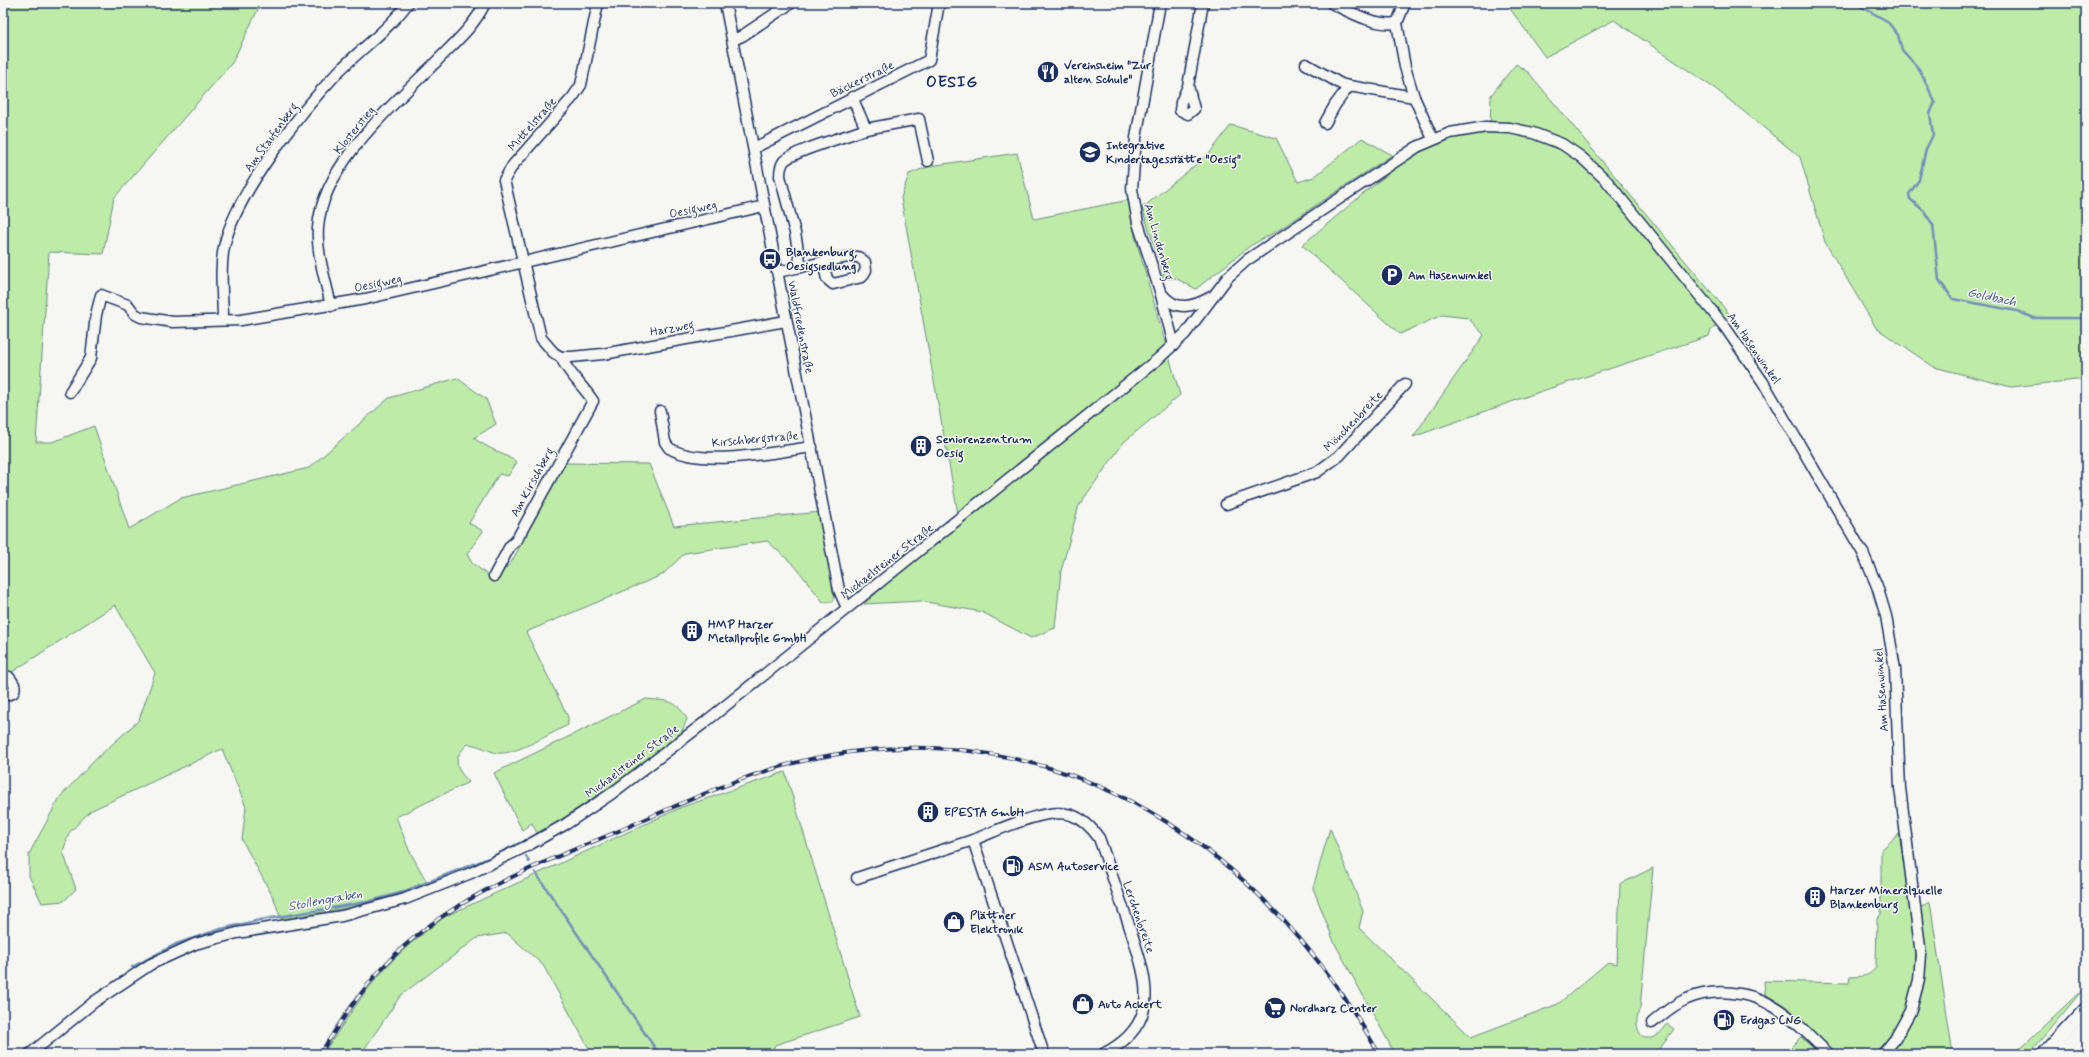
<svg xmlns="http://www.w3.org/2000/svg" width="2089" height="1057" viewBox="0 0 2089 1057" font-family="Mynerve,sans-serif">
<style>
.green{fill:#beeba8;stroke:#6c8d83}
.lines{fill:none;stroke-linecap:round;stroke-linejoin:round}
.stream{stroke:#7291b9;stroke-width:2.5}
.minor-casing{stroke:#1b2f5e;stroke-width:13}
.highway-casing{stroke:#1b2f5e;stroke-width:17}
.minor{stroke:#f6f6f2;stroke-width:10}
.highway{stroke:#f6f6f2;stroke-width:14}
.rail-casing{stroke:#1b2f5e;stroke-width:4}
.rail{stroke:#f6f6f2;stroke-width:2.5;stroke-dasharray:8;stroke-linecap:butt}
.labels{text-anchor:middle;stroke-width:3;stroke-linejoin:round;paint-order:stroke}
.poi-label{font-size:12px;font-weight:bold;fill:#1b2f5e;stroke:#f6f6f2;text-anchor:start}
.street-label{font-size:12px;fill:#1b2f5e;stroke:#f6f6f2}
.water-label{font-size:13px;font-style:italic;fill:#3f5884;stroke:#f6f6f2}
.district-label{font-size:16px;font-weight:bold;letter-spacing:1px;fill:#1b2f5e;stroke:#f6f6f2}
</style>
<rect width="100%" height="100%" fill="#f6f6f2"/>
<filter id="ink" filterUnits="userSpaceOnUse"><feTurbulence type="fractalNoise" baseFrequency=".025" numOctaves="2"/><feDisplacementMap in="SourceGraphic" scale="8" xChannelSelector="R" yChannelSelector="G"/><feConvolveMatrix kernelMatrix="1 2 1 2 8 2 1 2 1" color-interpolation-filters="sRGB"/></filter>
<g filter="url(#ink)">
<g class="green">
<path d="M3,3h258l-29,60 -118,135 -11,56 -54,-2 -13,190h16l42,-16 35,103 52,-31 128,-30 80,-70 68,-20 29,21 10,25 -22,14c13,10 28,15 43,24l-9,14 -9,-2 -30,49 14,8 -16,23 5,9 22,17 17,-17 53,-100 85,1 25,62 147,-14 14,82 -2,8h-10l-28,-36 -28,-25 -82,12 -23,22 -136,57 42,85v8c-17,8 -52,30 -70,28 -9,-1 -17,-8 -30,-9 -16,14 -13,24 1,38l-73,35 13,33 19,34 -57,20 -90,15 -7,-20 -32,-59 4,-33 -24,-58 -132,62 -21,22 -6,19 13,37 -12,12 -22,2 -13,-27v-22l31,-57 37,-39 42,-38 16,-47 -40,-68 -106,69 -6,-8z"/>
<polygon points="1506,3 2086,3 2086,241 2081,241 2086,241 2086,379 2011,387 1934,367 1876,328 1825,242 1800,157 1717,90 1614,20 1545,57"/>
<path d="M1516,64l13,9 201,242 -19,15 -2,6 -167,55 -129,46 71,-102 -16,-17 -26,-3 -42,19 -98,-89c20,-17 41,-34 61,-51 40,-33 73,-60 127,-62l1,-37z"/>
<polygon points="1231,125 1276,138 1298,182 1314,177 1362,138 1392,155 1277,231 1250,246 1196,289 1175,278 1165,279 1142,208 1209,154"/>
<polygon points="1017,153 1034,219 1129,200 1135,236 1180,395 1124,442 1079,505 1061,571 1055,628 1031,638 982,612 921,601 864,604 954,524 958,514 901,198 909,174 930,166"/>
<path d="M646,699c21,2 30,0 41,20l-6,15 -33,27 -110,74 -6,-12 -10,7 -28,-57z"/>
<path d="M785,772l75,245 -85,28 -4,9h-179l-49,-89 -36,-32 -30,5 -76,57 -40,59h-38c19,-28 37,-57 59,-82 18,-21 40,-38 62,-55l238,-110z"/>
<path d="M1330,828l33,83 -4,17 112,109 87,-33 50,-42 9,2 3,-80 33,-16 -13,140c-11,26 10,44 27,16l7,5 -18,25h-261l-61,-112 -21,-54z"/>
<path d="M1899,834l16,100 -1,51 -10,29 -17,26 -14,14h-36l-55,-50 -17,-10 -1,-13 85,2 1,-6c11,-1 20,1 26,-11l1,-47 4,-5v-64z"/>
<path d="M1930,902l23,152h-63c38,-53 38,-84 30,-146z"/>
<polygon points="2086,986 2029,1054 2014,1054"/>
<polygon points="1801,1037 1820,1054 1799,1054 1791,1047"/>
</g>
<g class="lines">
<g class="stream">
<polyline points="1855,3 1887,21 1898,35 1902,50 1919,69 1935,102 1930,114 1933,135 1926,149 1919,180 1909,194 1910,199 1924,211 1933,225 1939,280 1953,299 2017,311 2034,318 2086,318"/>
<polyline points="526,856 529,862"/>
<polyline points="535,872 659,1054"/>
<polyline points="132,967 176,944 221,929 260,920 367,902 400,893 489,858 520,843"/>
</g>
<g class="minor-casing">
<g id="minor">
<polyline points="598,3 581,85 573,97 513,165 504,180 541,338 554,353 561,357 571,357 603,354 786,321"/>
<polyline points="725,3 839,590 847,608"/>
<polyline points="1160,3 1136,138 1132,189 1138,223 1160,291 1174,345"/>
<path d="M1331,3c21,10 43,23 66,20"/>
<polyline points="1405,3 1397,23 1405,67 1414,97 1433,139"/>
<polyline points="733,40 742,36 791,3"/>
<polyline points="1306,64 1341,84 1349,86"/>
<polyline points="1188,86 1194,109 1188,114 1180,110 1181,102 1188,86 1203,3"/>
<polyline points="852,97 866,129 919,119 928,161"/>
<polyline points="1325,123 1335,105 1349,86 1414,97"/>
<polyline points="754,148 929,60 939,3"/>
<path d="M801,267c12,-2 45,-12 56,-10 3,0 5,3 8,5l1,8 -4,7 -29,7 -6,-5 -4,-17"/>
<path d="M777,272l24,-5 -6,-34 -15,-57c0,-5 1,-11 4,-15 11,-11 65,-25 82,-32"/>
<path d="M1162,294c14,18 31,13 49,3"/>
<path d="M331,306c-5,-25 -15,-53 -13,-78 4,-63 74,-122 117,-165 18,-19 39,-36 50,-60"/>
<path d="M223,320c0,-23 -4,-49 1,-73 11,-53 78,-137 115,-176 23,-23 50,-42 69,-68"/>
<polyline points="70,392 91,358 96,315 101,295 128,305 135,314 141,317 173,322 241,320 365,299 764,206"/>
<path d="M660,411l5,31 4,6c34,20 104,4 143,-1"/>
<polyline points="1226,504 1317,472 1339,456 1405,384"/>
<path d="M494,576l16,-30 6,-5 77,-140c-10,-16 -25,-27 -32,-44"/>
<path d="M3,681l6,-4c4,5 8,10 4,16l-10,3"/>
<polyline points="857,878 973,840"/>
<path d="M1652,1023c11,-9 22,-19 35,-24 26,-11 62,-8 86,7 21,12 38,32 56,48"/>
<polyline points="30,1054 94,1002 151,964 195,944 237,933 342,916 405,899 471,873 525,847 566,824 611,794 704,723 1158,359 1185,334 1228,277 1247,260 1417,147 1450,133 1486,127 1510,128 1533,133 1562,144 1581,157 1606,180 1670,259 1725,327 1763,382 1863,553 1877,586 1886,616 1895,669 1900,788 1921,955 1919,980 1911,1010 1895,1039 1883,1054"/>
<path d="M1044,1054l-71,-214c26,-10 72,-33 98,-25 13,4 21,13 28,23 10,28 19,56 29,84 17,53 38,100 -25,132"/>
</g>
</g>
<g class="highway-casing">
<g id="highway">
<polyline points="2045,1054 2086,1010"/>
<polyline points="2063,1054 2086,1030"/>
</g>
</g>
<use href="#minor" class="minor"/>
<use href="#highway" class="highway"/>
<g class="rail-casing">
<path id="rail" d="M320,1054c19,-30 39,-61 64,-88 64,-69 152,-100 237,-136 68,-30 137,-63 211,-75 238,-41 436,98 547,299"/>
</g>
<use href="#rail" class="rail"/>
</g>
</g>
<defs>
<g id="restaurant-disc" transform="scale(1.15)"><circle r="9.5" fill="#1b2f5e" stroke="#f6f6f2"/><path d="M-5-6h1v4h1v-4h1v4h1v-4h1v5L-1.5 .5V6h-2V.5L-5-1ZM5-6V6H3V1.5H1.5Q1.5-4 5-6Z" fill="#fff"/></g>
<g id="school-disc" transform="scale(1.15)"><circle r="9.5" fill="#1b2f5e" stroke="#f6f6f2"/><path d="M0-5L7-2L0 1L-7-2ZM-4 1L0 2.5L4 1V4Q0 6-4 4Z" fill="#fff"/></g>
<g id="bus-disc" transform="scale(1.15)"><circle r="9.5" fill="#1b2f5e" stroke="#f6f6f2"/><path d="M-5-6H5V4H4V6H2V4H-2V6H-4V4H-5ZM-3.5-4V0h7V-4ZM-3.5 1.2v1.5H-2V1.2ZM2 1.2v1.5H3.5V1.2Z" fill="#fff"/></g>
<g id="parking-disc" transform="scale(1.15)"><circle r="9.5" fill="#1b2f5e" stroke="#f6f6f2"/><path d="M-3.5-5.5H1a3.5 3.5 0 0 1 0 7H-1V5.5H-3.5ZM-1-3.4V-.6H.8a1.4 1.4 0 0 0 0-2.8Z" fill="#fff"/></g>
<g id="building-disc" transform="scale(1.15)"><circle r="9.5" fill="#1b2f5e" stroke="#f6f6f2"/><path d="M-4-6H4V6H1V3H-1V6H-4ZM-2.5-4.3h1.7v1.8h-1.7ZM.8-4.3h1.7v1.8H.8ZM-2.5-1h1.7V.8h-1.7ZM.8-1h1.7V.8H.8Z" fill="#fff"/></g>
<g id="fuel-disc" transform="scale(1.15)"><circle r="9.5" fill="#1b2f5e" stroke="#f6f6f2"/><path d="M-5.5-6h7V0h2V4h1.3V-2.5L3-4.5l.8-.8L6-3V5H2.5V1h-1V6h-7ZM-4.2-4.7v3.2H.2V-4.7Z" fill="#fff"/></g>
<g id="shop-disc" transform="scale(1.15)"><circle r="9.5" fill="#1b2f5e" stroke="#f6f6f2"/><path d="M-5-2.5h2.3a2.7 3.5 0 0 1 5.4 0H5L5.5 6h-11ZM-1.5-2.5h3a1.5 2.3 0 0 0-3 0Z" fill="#fff"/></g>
<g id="supermarket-disc" transform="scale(1.15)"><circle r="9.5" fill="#1b2f5e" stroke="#f6f6f2"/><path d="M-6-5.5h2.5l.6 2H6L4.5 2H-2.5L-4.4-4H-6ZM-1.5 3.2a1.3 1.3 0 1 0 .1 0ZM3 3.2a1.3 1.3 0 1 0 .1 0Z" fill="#fff"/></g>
</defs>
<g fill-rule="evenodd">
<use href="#restaurant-disc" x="1048" y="72"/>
<use href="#school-disc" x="1090" y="152"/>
<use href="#bus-disc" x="770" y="259"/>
<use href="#parking-disc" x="1392" y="275"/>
<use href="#building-disc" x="921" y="446"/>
<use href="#building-disc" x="692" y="631"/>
<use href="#building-disc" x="928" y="812"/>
<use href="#fuel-disc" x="1013" y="866"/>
<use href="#building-disc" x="1815" y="897"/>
<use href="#shop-disc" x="954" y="922"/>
<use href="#shop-disc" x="1083" y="1004"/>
<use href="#supermarket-disc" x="1275" y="1008"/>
<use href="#fuel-disc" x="1724" y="1020"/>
</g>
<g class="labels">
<g class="poi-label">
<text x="1064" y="69">Vereinsheim "Zur<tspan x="1064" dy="14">alten Schule"</tspan></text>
<text x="1106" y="149">Integrative<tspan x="1106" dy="14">Kindertagesstätte "Oesig"</tspan></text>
<text x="786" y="256">Blankenburg,<tspan x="786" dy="14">Oesigsiedlung</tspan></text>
<text x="1408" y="279">Am Hasenwinkel</text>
<text x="936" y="443">Seniorenzentrum<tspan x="936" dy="14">Oesig</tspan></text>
<text x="708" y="628">HMP Harzer<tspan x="708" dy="14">Metallprofile GmbH</tspan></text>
<text x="944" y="816">EPESTA GmbH</text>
<text x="1028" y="870">ASM Autoservice</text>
<text x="1830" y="894">Harzer Mineralquelle<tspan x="1830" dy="14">Blankenburg</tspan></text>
<text x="970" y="919">Plättner<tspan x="970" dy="14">Elektronik</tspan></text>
<text x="1098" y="1008">Auto Ackert</text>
<text x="1290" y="1012">Nordharz Center</text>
<text x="1740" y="1024">Erdgas CNG</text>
</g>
<g class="street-label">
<text transform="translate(862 79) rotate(-26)" y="4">Bäckerstraße</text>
<text transform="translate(532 124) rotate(-49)" y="4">Mittelstraße</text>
<text transform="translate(354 130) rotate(-51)" y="4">Klosterstieg</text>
<text transform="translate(271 137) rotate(-54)" y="4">Am Staufenberg</text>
<text transform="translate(693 209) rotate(-12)" y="4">Oesigweg</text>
<text transform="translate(1159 242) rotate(74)" y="4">Am Lindenberg</text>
<text transform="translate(378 283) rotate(-12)" y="4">Oesigweg</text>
<text transform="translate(801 327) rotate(79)" y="4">Waldfriedenstraße</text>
<text transform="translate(672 328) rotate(-10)" y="4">Harzweg</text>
<text transform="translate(1754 348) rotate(55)" y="4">Am Hasenwinkel</text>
<text transform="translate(1353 421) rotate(-46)" y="4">Mönchenbreite</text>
<text transform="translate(755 439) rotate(-5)" y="4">Kirschbergstraße</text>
<text transform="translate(532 482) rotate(-61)" y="4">Am Kirschberg</text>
<text transform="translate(887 561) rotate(-38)" y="4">Michaelsteiner Straße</text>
<text transform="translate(1881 690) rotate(-94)" y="4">Am Hasenwinkel</text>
<text transform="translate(632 761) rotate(-37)" y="4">Michaelsteiner Straße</text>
<text transform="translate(1139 917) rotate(71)" y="4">Lerchenbreite</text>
</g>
<g class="water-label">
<text transform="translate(1992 296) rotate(12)" y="5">Goldbach</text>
<text transform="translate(325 899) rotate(-10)" y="5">Stollengraben</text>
</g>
<g class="district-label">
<text x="952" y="87">OESIG</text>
</g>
</g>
<rect width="2089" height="1057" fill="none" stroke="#f6f6f2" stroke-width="16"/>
<rect x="8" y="8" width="2073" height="1041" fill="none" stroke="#1b2f5e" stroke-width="1.5" filter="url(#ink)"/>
</svg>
